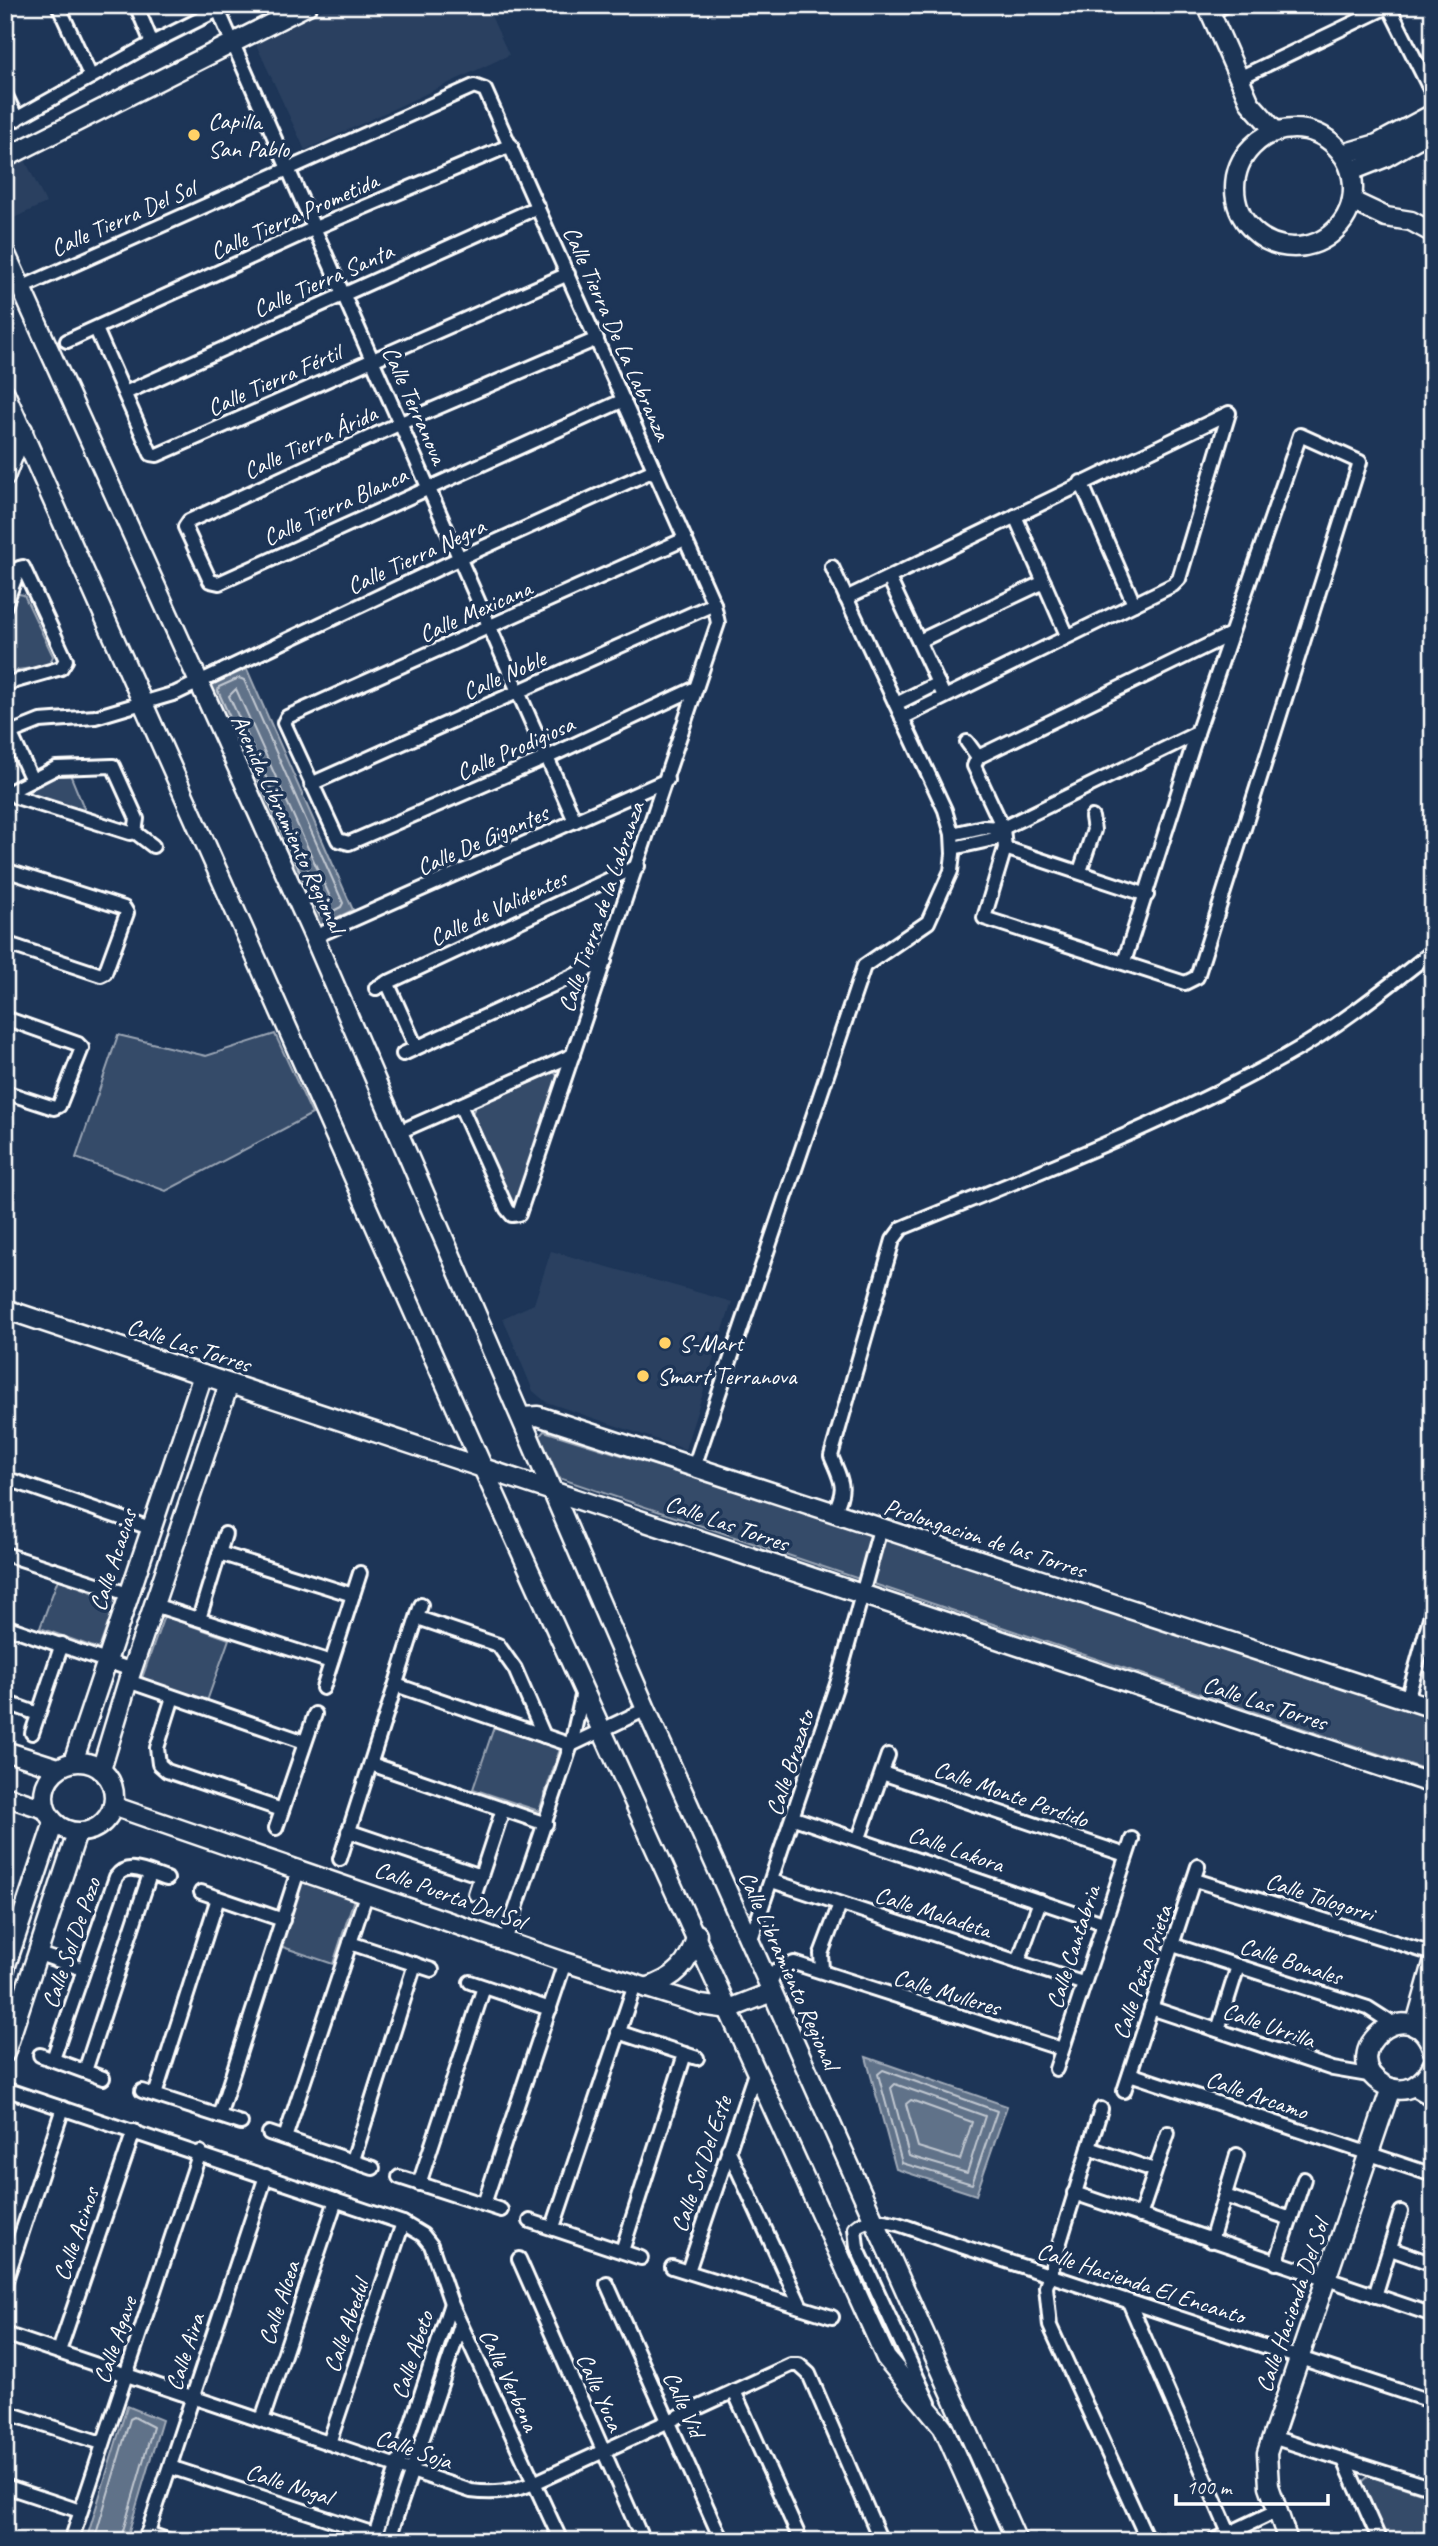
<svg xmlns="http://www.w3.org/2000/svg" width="1438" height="2546" viewBox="0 0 1438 2546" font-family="Caveat,sans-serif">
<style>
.built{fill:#2a4161}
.green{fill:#364b69;stroke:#9aa5b4;stroke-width:2}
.water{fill:#617289;stroke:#a0aab8;stroke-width:2}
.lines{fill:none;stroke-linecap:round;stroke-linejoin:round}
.shore{stroke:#c0c7d0;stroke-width:2}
.street-casing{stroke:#fff;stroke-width:18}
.secondary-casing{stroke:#fff;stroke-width:23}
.street{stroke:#1d3557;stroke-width:12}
.secondary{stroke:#1d3557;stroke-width:18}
.poi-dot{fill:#ffd166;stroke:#1d3557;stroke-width:2.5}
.labels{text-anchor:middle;stroke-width:7;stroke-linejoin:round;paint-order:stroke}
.poi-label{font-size:24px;fill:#fff;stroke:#1d3557;text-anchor:start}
.street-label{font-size:24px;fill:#fff;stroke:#1d3557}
</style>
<rect width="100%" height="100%" fill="#1d3557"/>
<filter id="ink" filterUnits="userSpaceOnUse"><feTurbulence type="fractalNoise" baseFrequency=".0143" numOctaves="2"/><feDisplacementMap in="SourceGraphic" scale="14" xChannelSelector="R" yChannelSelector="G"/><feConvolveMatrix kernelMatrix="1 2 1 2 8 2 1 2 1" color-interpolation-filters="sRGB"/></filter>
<g filter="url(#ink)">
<g class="built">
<polygon points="334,5 486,5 509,55 305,150 255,42"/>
<polygon points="25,160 46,203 5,222 5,169"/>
<polygon points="551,1251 732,1302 685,1449 546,1402 533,1391 503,1318 534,1304"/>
</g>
<g class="green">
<polygon points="13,593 24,595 53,656 49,666 17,670 5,677 5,616"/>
<polygon points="54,774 70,774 86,813 27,795 40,781"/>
<polygon points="275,1034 312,1114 166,1191 76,1158 118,1035 206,1056"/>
<polygon points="554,1072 558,1077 516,1202 512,1202 472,1113 476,1106"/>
<polygon points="544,1431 1407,1700 1433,1710 1433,1772 559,1478 540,1436"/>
<polygon points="58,1579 116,1601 99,1649 40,1628"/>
<polygon points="164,1616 229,1639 207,1701 142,1678"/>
<polygon points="494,1727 560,1749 539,1811 473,1789"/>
<polygon points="302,1881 354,1899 333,1964 280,1946"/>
<polygon points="1369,2476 1433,2497 1433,2541 1388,2541 1362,2482"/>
</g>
<g class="water">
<polygon points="246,667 353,910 317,927 207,685"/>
<polygon points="866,2057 1007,2106 976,2195 896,2169"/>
<polygon points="127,2406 162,2420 126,2541 86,2541"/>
</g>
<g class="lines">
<g class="shore">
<polygon points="239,678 244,680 343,903 341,907 323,916 319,914 218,691 219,687"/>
<polygon points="236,689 331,899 328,904 323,902 229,696"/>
<polygon points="883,2070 997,2111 972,2184 902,2163 878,2074"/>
<polygon points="895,2084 985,2116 967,2173 909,2156 891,2088"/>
<polygon points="911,2100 972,2122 960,2160 918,2147 906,2104"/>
<polyline points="94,2541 130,2419 134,2417 153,2427 120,2541"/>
</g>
<g class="street-casing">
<g id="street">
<polyline points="58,5 91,77"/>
<polyline points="136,5 152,43"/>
<polyline points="216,5 575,821"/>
<polyline points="1388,5 1433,95"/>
<polyline points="1210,13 1226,5"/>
<polyline points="1239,78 1389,6"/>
<polyline points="5,94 17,119"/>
<polyline points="5,125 152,43 228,5"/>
<polyline points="21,288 474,86 485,90 714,604 718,623 519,1214 512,1215 507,1209 460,1105"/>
<polyline points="96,329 151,454 157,455 568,274"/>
<polyline points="597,339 401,423 189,521 185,527 210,581 219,583 624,400"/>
<polyline points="67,341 315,228 511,145"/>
<polyline points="125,393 538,207"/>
<polyline points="1081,482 1134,604"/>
<polyline points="1015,516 1067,635"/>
<polyline points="685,539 287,717 284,723 338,840 349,843 548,757 696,688"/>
<polyline points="889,578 944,696"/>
<polyline points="846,598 1229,413 1179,579 1173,585 902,718"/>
<polyline points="5,606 19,568 23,567 66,660 61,668 5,684"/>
<polyline points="919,641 1044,582"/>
<polyline points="896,704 938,683"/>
<polyline points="10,732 31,778"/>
<polyline points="5,735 40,721 95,717 176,693 460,558 654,470"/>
<polyline points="967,742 978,757 974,766 1003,828 1005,848 984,918 1185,983 1197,977 1360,462 1300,435 1197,733"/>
<polyline points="978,757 1231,634"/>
<polyline points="311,784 714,604"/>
<polyline points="135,832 137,819 113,766 56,768 11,791 16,797 130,833 135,832 153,846"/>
<polyline points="952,834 983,827 1003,828"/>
<polyline points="953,848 994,839 1003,828 1197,733 1124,962"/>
<polyline points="1005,848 1147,895"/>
<polyline points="5,870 124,908 127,913 105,973 101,975 5,943"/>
<polyline points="1080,871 1094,830 1092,817"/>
<polyline points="314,937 667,780"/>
<polyline points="387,982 416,1047"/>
<polyline points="376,988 638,866"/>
<polyline points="5,1018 78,1044 82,1048 59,1106 54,1108 5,1092"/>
<polyline points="403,1054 605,961"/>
<polyline points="399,1132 573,1055"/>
<polyline points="694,1467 864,966 928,922 951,871 953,854 952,834 945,810 832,567"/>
<polyline points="5,1478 150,1528"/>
<path d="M834,1513c13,-27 8,-30 -3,-57l62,-216 9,-12c129,-53 261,-103 384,-172 52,-29 100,-68 147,-105"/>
<polyline points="219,1553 353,1595"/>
<polyline points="5,1554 128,1594"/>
<polyline points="154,1605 331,1662"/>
<polyline points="418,1618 498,1645 515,1669 544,1736"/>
<polyline points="199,1619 225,1534"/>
<polyline points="5,1626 132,1670"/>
<polyline points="128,1681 305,1742"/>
<polyline points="396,1685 571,1745"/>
<polyline points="323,1688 360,1573"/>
<polyline points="173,1697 157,1748 159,1764 167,1771 282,1810"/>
<polyline points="1407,1700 1433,1607"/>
<polyline points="5,1702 38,1714"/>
<polyline points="32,1733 62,1644"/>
<polyline points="571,1745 646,1709"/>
<polyline points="371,1764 546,1824"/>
<polyline points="882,1773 1126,1855"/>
<polyline points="794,1818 1103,1923"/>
<polyline points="276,1828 315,1714"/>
<polyline points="348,1831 481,1876"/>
<polyline points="859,1838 888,1755"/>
<polyline points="340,1859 421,1605"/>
<polyline points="1195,1880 1433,1954"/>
<polyline points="772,1881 1082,1983"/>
<polyline points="201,1892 283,1920"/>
<polyline points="475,1894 503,1809"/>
<polyline points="5,1920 20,1924"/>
<polyline points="505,1941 571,1745 584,1687"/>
<polyline points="750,1942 838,1681 880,1529"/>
<polyline points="350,1943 432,1970"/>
<polyline points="1173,1945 1368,2008 1393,2024"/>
<polyline points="39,1954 83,1969"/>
<polyline points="1018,1962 1040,1901"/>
<polyline points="822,1969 821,1954 840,1904"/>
<polyline points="470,1982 550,2009"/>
<polyline points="769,1984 777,1970 794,1963 1062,2049"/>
<polyline points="1151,2008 1333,2069 1374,2076"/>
<polyline points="1218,2030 1238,1966"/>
<polyline points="618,2032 697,2058"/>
<polyline points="40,2055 103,2078"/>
<path d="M53,2059l63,-182c12,-17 34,-3 51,2"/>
<polyline points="1056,2069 1132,1839"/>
<polyline points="85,2071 150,1874"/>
<polyline points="1130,2074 1433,2175"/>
<polyline points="1412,2088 1433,2100"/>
<polyline points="5,2089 403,2223 423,2235 431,2245 451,2303 561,2541"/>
<polyline points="142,2091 241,2123"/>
<polyline points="1124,2091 1198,1866"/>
<polyline points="155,2095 218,1898"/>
<polyline points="1101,2109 1046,2287 1050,2326 1148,2541"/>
<polyline points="219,2116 299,1868"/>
<polyline points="269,2133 373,2168"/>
<polyline points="285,2138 367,1892"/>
<polyline points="1089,2148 1154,2170"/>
<polyline points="728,2149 801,2307"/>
<polyline points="353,2160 415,1964"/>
<polyline points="399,2177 501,2210"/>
<polyline points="419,2184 484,1987"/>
<polyline points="1074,2193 1433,2315"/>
<polyline points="1225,2196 1291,2219"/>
<polyline points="484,2204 565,1962"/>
<polyline points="1140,2216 1168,2133"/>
<polyline points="530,2221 641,2258"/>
<polyline points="553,2227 635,1984"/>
<polyline points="1211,2241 1237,2155"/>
<polyline points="1391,2249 1433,2264"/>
<polyline points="622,2251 685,2054"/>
<polyline points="519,2259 643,2541"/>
<polyline points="1276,2263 1304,2179"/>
<polyline points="672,2267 832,2317"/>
<polyline points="688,2271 756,2070"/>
<polyline points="5,2283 63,2108"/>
<polyline points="607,2284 722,2541"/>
<polyline points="1375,2296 1401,2212"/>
<polyline points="1129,2302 1229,2533"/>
<path d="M5,2334l466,157c23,3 41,1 63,-8l257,-118h8l10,9 72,167"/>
<polyline points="59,2351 134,2131"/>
<polyline points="734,2391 801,2541"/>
<path d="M929,2403l-72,-156 -2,-19c20,-20 64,5 88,12l490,162"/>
<polyline points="5,2412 102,2443"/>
<polyline points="262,2420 336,2200"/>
<polyline points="1272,2437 1433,2488"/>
<polyline points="329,2443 403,2223"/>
<polyline points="1344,2460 1380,2541"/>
<polyline points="170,2467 396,2541"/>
<polyline points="5,2486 80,2511"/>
<polyline points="147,2533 170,2541"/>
<polyline points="71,2541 200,2152"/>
<polyline points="145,2541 266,2176"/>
<polyline points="373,2541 451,2303"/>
<polyline points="388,2541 461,2325"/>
<polyline points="1213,2541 1276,2511"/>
</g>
</g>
<g class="secondary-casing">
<g id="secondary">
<polyline points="1207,5 1250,103 1275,131"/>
<circle cx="1294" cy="188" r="59"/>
<polyline points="1342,154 1377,144 1433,114"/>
<polyline points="5,158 308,5"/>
<polyline points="1351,171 1384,158 1433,130"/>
<polyline points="1352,201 1386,217 1411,221 1433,233"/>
<polyline points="5,252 314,937 646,1709 1017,2541"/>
<polyline points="5,393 483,1468 886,2358 943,2427 994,2541"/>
<polyline points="5,477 23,430"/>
<polyline points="5,1309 1433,1784"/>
<polyline points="522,1417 538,1416 1433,1708"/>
<polyline points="5,1751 58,1768"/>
<circle cx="79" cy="1797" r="35"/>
<polyline points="73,1762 203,1375"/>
<polyline points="101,1770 128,1681 229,1384"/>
<polyline points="5,1796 45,1809"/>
<polyline points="113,1806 565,1962 701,2005 729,2009 772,1992"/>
<polyline points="5,1968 54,1822"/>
<path d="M646,1988c30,-10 43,-23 51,-54"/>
<polyline points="1415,2027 1433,1963"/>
<path d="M1433,2051c-19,-66 -103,3 -49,34 21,12 40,-1 49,-21"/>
<polyline points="5,2053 77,1833"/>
<polyline points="1288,2541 1269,2486 1267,2453 1391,2088"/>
</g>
</g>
<use href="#street" class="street"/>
<use href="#secondary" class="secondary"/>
</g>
</g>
<g class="poi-dot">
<circle cx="194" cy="135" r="7"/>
<circle cx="665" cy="1343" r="7"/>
<circle cx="643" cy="1376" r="7"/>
</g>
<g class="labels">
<g class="poi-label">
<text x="208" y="129">Capilla<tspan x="208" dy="28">San Pablo</tspan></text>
<text x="679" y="1351">S-Mart</text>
<text x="657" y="1384">Smart Terranova</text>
</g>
<g class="street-label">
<text transform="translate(294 216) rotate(-24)" y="8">Calle Tierra Prometida</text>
<text transform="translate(123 218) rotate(-24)" y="8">Calle Tierra Del Sol</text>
<text transform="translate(323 280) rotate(-24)" y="8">Calle Tierra Santa</text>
<text transform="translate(617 333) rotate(66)" y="8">Calle Tierra De La Labranza</text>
<text transform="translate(274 380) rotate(-24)" y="8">Calle Tierra Fértil</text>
<text transform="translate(415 405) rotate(66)" y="8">Calle Terranova</text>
<text transform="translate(310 442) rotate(-25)" y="8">Calle Tierra Árida</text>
<text transform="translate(335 506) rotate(-25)" y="8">Calle Tierra Blanca</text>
<text transform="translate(416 556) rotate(-25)" y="8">Calle Tierra Negra</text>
<text transform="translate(475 611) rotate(-24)" y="8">Calle Mexicana</text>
<text transform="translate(504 675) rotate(-24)" y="8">Calle Noble</text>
<text transform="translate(515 748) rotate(-24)" y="8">Calle Prodigiosa</text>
<text transform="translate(288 823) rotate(65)" y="8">Avenida Libramiento Regional</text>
<text transform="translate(482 840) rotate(-24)" y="8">Calle De Gigantes</text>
<text transform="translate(601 907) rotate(-71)" y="8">Calle Tierra de la Labranza</text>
<text transform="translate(498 908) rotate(-25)" y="8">Calle de Validentes</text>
<text transform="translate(189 1345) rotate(18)" y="8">Calle Las Torres</text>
<text transform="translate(727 1523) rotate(19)" y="8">Calle Las Torres</text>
<text transform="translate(985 1538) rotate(18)" y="8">Prolongacion de las Torres</text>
<text transform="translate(113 1560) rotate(-72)" y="8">Calle Acacias</text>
<text transform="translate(1265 1703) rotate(18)" y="8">Calle Las Torres</text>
<text transform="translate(790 1763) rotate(-72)" y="8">Calle Brazato</text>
<text transform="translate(1011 1794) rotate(19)" y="8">Calle Monte Perdido</text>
<text transform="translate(956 1849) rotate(19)" y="8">Calle Lakora</text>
<text transform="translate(450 1895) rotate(20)" y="8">Calle Puerta Del Sol</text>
<text transform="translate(1320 1897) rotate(18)" y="8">Calle Tologorri</text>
<text transform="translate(933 1912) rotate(18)" y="8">Calle Maladeta</text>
<text transform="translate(71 1943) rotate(-71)" y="8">Calle Sol De Pozo</text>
<text transform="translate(1073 1947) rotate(-72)" y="8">Calle Cantabria</text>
<text transform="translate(1291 1961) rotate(18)" y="8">Calle Bonales</text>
<text transform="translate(789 1970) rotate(66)" y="8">Calle Libramiento Regional</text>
<text transform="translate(1142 1972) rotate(-71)" y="8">Calle Peña Prieta</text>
<text transform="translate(947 1992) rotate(17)" y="8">Calle Mulleres</text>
<text transform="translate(1269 2025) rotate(19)" y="8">Calle Urrilla</text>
<text transform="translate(1257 2095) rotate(19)" y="8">Calle Arcamo</text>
<text transform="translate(701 2164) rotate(-71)" y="8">Calle Sol Del Este</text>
<text transform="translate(76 2234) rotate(-71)" y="8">Calle Acinos</text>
<text transform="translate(1141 2283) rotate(18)" y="8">Calle Hacienda El Encanto</text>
<text transform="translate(279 2303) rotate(-72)" y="8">Calle Alcea</text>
<text transform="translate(1292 2306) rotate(-71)" y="8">Calle Hacienda Del Sol</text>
<text transform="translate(346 2326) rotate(-71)" y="8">Calle Abedul</text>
<text transform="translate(115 2340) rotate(-71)" y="8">Calle Agave</text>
<text transform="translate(185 2352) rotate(-72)" y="8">Calle Aira</text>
<text transform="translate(412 2355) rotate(-72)" y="8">Calle Abeto</text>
<text transform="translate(509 2380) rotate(65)" y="8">Calle Verbena</text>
<text transform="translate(600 2392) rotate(66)" y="8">Calle Yuca</text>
<text transform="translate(684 2404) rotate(66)" y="8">Calle Vid</text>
<text transform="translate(414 2449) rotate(19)" y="8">Calle Soja</text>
<text transform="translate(289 2484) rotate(18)" y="8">Calle Nogal</text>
</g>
</g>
<rect width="1438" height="2546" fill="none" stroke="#1d3557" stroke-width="28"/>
<rect x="14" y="14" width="1410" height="2518" fill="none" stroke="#fff" stroke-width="2.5" filter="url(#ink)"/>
<path d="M1176 2494v10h152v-10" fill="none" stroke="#ffffff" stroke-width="3.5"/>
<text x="1186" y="2494" font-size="21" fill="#ffffff" stroke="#1d3557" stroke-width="5" paint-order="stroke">100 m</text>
</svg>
